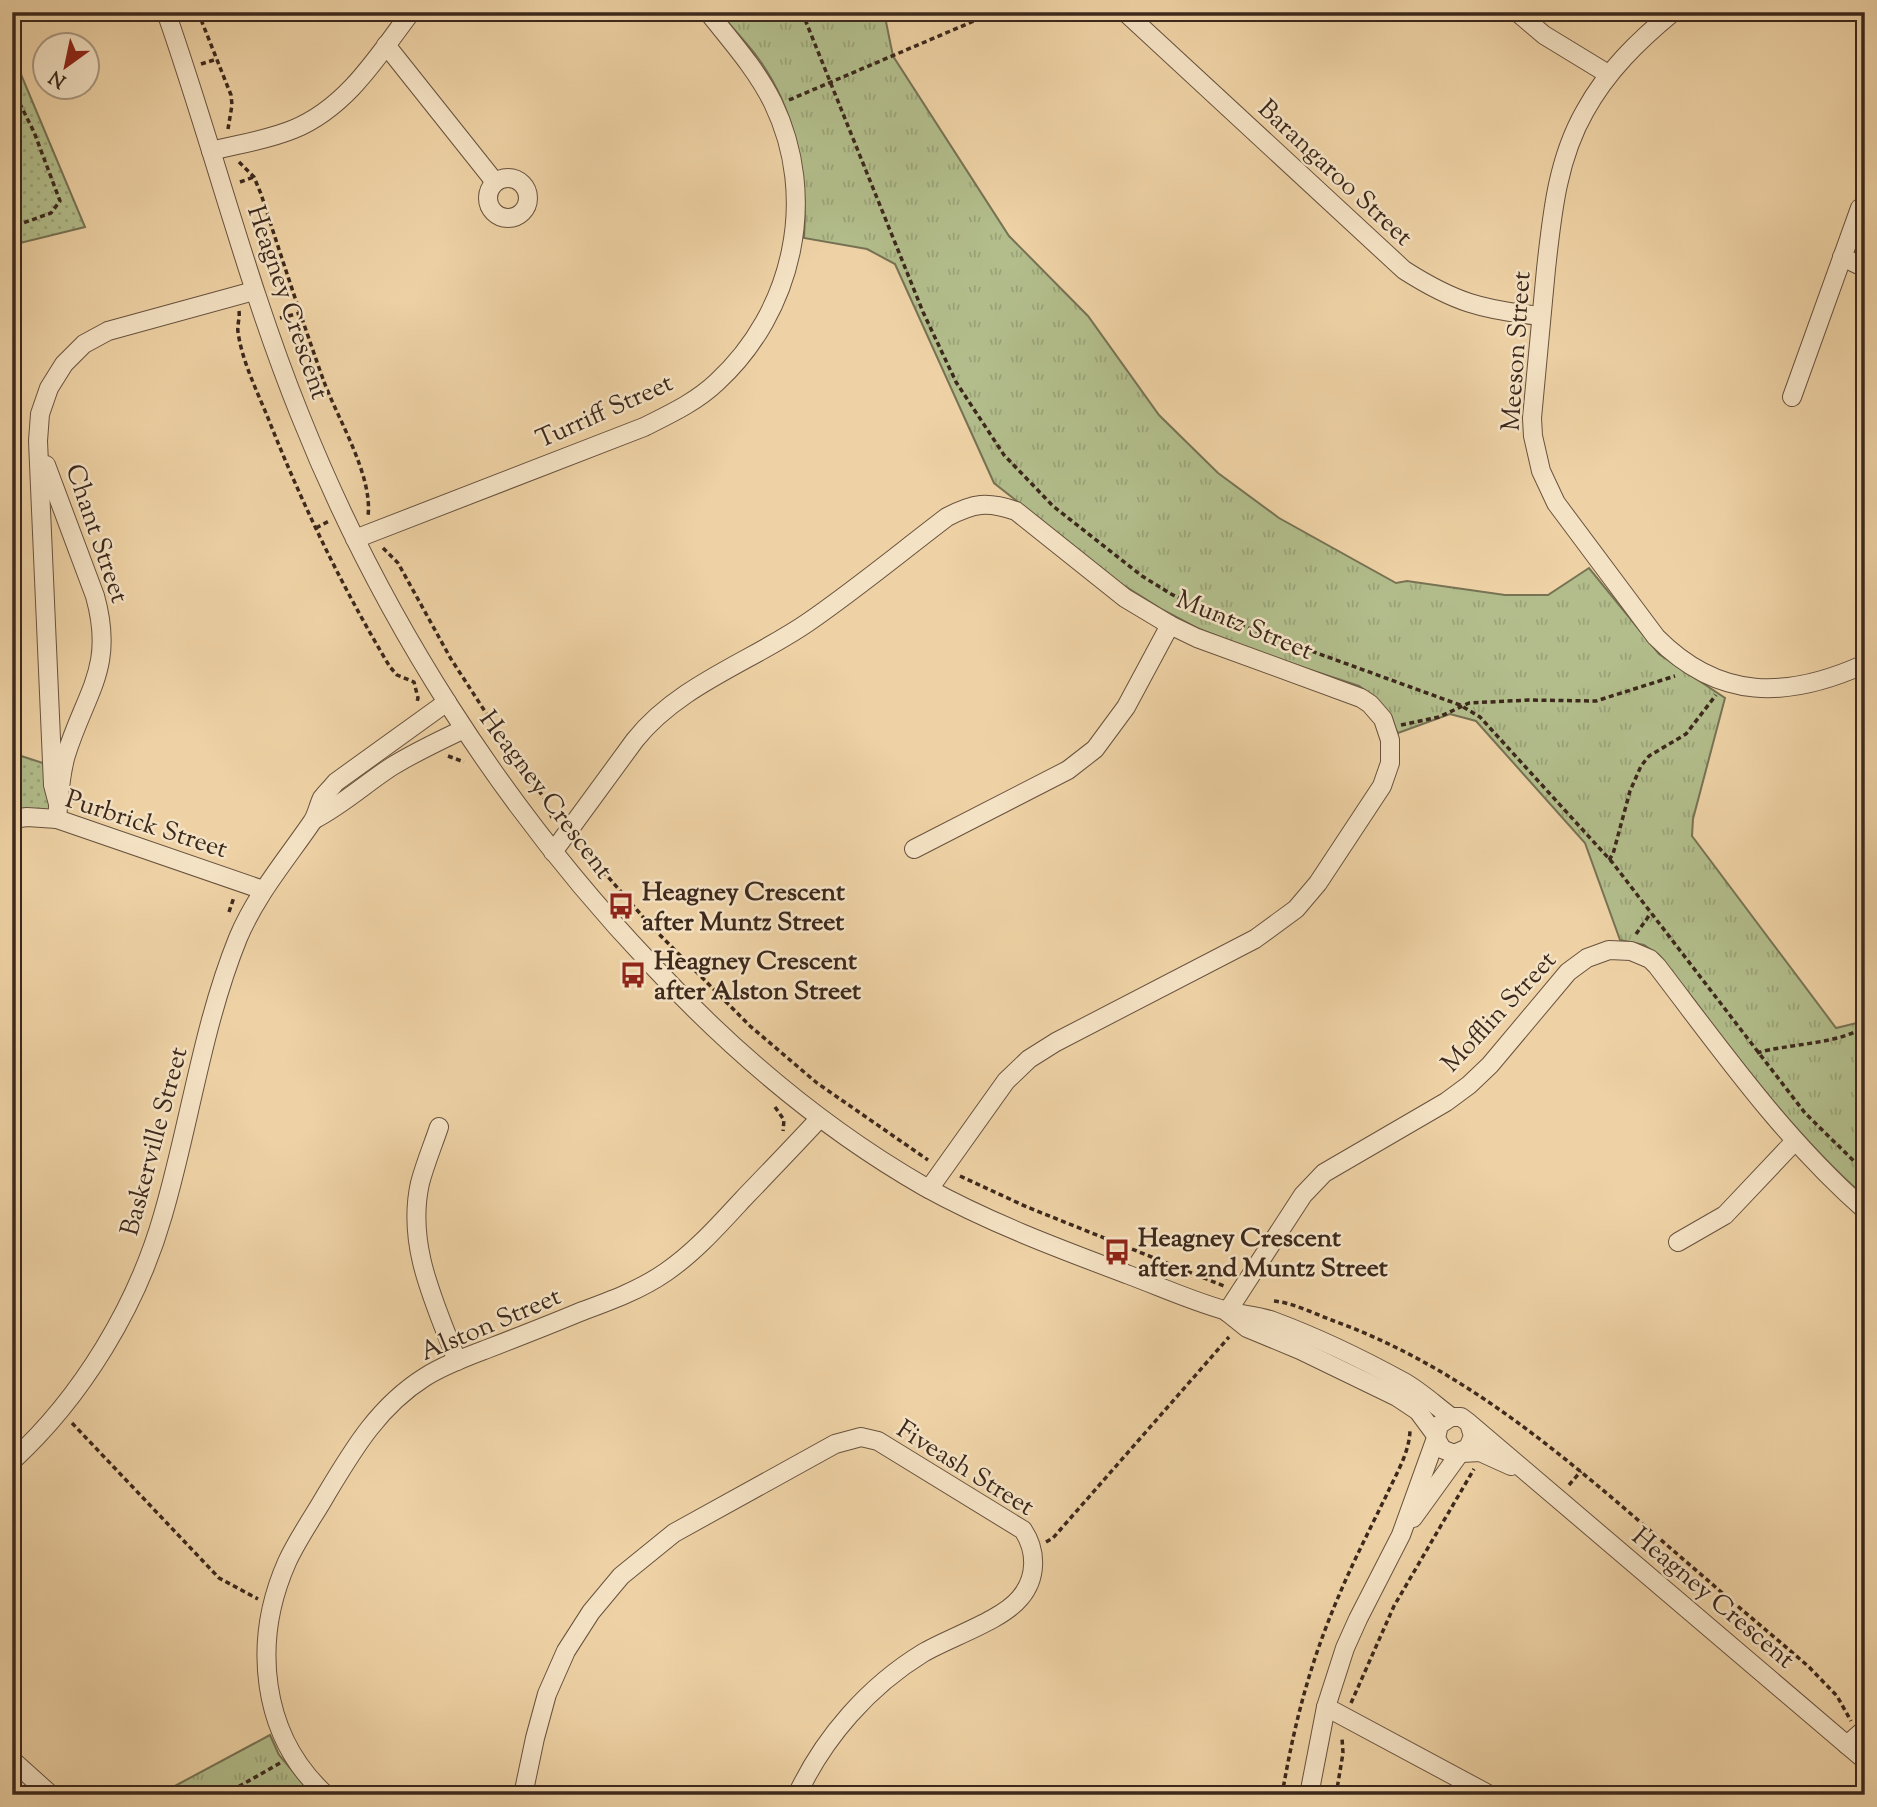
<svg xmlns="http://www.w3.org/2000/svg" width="1877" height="1807" viewBox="0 0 1877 1807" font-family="'Sorts Mill Goudy',serif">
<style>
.grass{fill:url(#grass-dots);stroke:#777254;stroke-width:2}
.park{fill:url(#park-tufts);stroke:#777254;stroke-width:2}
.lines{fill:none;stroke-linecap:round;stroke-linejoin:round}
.minor-casing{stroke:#68523e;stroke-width:20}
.path{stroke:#3c281c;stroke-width:3.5;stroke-dasharray:5 3.5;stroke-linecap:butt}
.minor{stroke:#f4e2c4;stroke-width:18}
.labels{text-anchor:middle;stroke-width:5;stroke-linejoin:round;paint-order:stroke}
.street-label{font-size:26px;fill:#3c281c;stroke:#f4e2c4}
.poi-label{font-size:26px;font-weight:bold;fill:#3c281c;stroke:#f4e2c4;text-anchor:start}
</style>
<defs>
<pattern id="grass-dots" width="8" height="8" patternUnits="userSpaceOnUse" patternTransform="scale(1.75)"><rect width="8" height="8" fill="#b2bd8b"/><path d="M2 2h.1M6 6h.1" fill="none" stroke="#9aa277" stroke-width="1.8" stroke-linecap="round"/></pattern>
<pattern id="park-tufts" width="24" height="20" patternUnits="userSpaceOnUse" patternTransform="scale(1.75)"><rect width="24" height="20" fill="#b2bd8b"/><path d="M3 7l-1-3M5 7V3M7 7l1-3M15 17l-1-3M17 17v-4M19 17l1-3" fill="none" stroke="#9aa277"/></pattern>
</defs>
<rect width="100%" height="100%" fill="#eed2a5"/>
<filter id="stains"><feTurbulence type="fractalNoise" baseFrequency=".00286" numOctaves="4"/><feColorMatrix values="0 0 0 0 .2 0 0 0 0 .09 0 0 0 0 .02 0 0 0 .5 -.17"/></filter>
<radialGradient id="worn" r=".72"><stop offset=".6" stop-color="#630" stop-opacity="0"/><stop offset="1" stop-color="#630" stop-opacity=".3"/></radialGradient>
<g class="grass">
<polygon points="12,53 85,227 12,245"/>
<polygon points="12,753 52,766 57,819 12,825"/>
</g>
<g class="park">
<path d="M720,12h164l9,44 116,180 79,80 71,99 59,58 61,45 117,65 11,-2 98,14h43l41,-27 70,86 66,44 -32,121 -1,17 144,192 29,-7v17l-4,13 4,3v143c-79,-70 -140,-157 -205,-241l-16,-11 -24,-5 -35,-97 -109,-122 -26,-7 -52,19 -19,-32 -20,-15 -106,-35 -56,-23 -34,-18 -43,-27 -126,-100 -99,-219 -28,-15 -63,-11c4,-62 -8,-128 -46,-180 -12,-16 -26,-30 -38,-46z"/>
<polygon points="270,1735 279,1755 313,1795 158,1795"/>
</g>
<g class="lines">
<g class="minor-casing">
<g id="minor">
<path d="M166,12c47,134 81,272 134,403 81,203 201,391 352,550 81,87 170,163 273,222 65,36 135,62 204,88 32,12 63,26 95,35 16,5 33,5 49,11 43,16 89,38 129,60 17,9 33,24 49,36"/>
<path d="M1125,12l279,258c50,32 78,40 137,46"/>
<polyline points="1517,12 1544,35 1608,74"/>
<path d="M1673,12c-35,29 -66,59 -88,99 -28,49 -33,104 -39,158 -5,50 -9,99 -14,149l1,18 8,35 15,32 100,134c63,64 131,62 209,27"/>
<polyline points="386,45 495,182"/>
<path d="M211,151c28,-7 57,-11 83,-22 53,-22 84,-73 117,-117"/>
<circle cx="508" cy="198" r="20"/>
<polyline points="1842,257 1865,268"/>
<polyline points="1792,397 1860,208"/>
<path d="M46,465l49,131c20,72 -9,95 -29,159 -6,20 -7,43 -9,64"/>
<path d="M355,539l289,-112c26,-13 52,-25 73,-45 76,-70 102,-184 56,-279 -16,-33 -42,-62 -65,-91"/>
<polyline points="58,804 53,785 38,441 40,414 49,388 64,364 84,344 108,331 254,291"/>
<polyline points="12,819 27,817 57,819 263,890"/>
<path d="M315,819c27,-14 50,-35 76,-52 24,-15 48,-26 73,-38"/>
<polyline points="914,849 1068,770 1095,749 1126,707 1170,625"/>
<path d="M553,852l82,-112c44,-55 115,-78 172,-117 48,-33 94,-71 140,-106 27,-14 40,-16 69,-6l109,87 45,27 27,13 164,60 9,6 13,15 7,21v23l-8,23 -64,97 -22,26 -41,30 -199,103 -27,17 -23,22 -77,108"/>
<path d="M439,1127c-6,18 -14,37 -19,56 -14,63 15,120 37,178"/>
<polyline points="1678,1242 1725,1215 1795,1141"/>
<path d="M1227,1312l76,-117 21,-22 122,-71 23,-17 21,-20 78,-93 19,-14 22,-8 22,1 19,8 7,7c65,85 127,173 208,244"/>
<polyline points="1227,1312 1247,1328 1300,1350 1397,1397 1418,1411 1435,1434"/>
<polyline points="1469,1423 1473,1436 1468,1448 1454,1454 1442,1449 1436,1438 1439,1425 1451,1417 1461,1417 1469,1423 1847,1745 1865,1760"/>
<polyline points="1462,1453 1480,1452 1511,1466"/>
<path d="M12,1461c70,-64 125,-155 151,-246 27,-92 39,-188 75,-277 18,-43 48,-78 74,-116 5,-7 6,-16 10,-24 4,-5 10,-11 14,-16l111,-80"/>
<polyline points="1413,1518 1460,1453"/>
<polyline points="1326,1707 1490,1795"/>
<polyline points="1847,1745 1865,1729"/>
<polyline points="12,1760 51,1795"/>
<path d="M326,1795c-66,-60 -74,-154 -39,-233 11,-24 27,-46 40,-69 27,-45 52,-87 98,-116 19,-12 41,-20 62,-28 31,-12 62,-24 93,-37 30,-11 60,-22 86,-40 29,-20 53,-47 77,-73 25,-26 51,-53 76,-80"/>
<path d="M523,1795l12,-57 12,-44 19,-43 25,-39 30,-36 53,-43 161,-89 26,-7 17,4 145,89c14,21 14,48 -3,68 -19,23 -70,39 -97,55 -54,33 -99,84 -126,142"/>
<polyline points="1309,1795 1326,1707 1345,1648 1358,1619 1401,1535 1436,1438"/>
</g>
</g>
<g class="path">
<polyline points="198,12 231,95 232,105 228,129"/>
<polyline points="802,12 923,312 956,382 1004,455 1053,506 1142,576 1171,594 1215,616 1460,705 1480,717 1612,862 1805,1113 1865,1172"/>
<polyline points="201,64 217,59"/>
<polyline points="12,88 34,132 60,201 51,213 12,227"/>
<polyline points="789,100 995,12"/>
<path d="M239,162l15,15 7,17c20,62 40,123 62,185 14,39 50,96 45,137"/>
<polyline points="240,182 254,177"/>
<path d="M239,311c1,7 -2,14 -1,21 4,29 19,59 30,86 34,86 74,169 122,249l7,8 17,7 4,16 -1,4"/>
<polyline points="280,318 300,313"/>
<polyline points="316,528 329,521"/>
<polyline points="383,548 398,563 451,659 508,747 544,798 552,818"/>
<polyline points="1401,725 1439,717 1469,703 1529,700 1596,701 1675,676"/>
<polyline points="448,756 464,762"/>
<polyline points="578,848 596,863 650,925 750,1026 817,1083 928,1160"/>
<polyline points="1609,860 1613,854 1630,791 1641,766 1649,756 1686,734 1716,695"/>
<polyline points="229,912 234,897"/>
<polyline points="1636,934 1651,913"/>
<path d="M1757,1053c27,-9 89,-9 108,-28"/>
<polyline points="775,1107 784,1120 783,1131"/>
<polyline points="960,1176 1027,1207 1224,1286"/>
<path d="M1274,1301c20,2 41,13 60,20 147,53 262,164 378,263 32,28 65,55 97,83l28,29 14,25"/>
<polyline points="72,1423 219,1578 258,1599"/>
<polyline points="1569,1485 1581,1471"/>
<polyline points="1046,1542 1053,1538 1229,1337"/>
<polyline points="1351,1703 1394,1606 1474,1469"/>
<polyline points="224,1795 280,1763"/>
<path d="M1282,1795c12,-70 27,-129 55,-195 15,-36 33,-71 50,-106 9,-20 23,-42 23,-65"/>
<polyline points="1336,1795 1343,1753 1342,1738"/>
</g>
<use href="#minor" class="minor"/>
</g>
<defs>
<g id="bus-bare" transform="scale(2.1)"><path d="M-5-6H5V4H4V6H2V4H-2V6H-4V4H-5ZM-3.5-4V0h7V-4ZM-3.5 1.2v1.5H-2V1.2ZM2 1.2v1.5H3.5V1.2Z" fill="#8f2418" stroke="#f4e2c4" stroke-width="2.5" paint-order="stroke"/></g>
</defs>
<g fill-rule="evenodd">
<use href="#bus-bare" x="621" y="906"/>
<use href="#bus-bare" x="633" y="975"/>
<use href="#bus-bare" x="1117" y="1252"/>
</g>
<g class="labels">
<g class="street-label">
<text transform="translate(1336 172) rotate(43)" y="9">Barangaroo Street</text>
<text transform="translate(289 302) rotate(71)" y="9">Heagney Crescent</text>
<text transform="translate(1515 351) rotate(-86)" y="9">Meeson Street</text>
<text transform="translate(604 410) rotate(-24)" y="9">Turriff Street</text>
<text transform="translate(98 533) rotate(71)" y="9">Chant Street</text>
<text transform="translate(1245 624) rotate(22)" y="9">Muntz Street</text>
<text transform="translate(547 794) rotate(53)" y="9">Heagney Crescent</text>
<text transform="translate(147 823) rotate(18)" y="9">Purbrick Street</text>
<text transform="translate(1498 1011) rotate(-47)" y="9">Mofflin Street</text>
<text transform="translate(153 1141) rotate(-75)" y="9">Baskerville Street</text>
<text transform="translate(490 1323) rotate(-23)" y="9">Alston Street</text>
<text transform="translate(966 1467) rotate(32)" y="9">Fiveash Street</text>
<text transform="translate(1714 1597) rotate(40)" y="9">Heagney Crescent</text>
</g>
<g class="poi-label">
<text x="642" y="900">Heagney Crescent<tspan x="642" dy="30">after Muntz Street</tspan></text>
<text x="654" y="969">Heagney Crescent<tspan x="654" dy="30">after Alston Street</tspan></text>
<text x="1138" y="1246">Heagney Crescent<tspan x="1138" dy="30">after 2nd Muntz Street</tspan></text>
</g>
</g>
<rect width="1877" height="1807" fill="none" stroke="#eed2a5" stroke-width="42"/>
<rect x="14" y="14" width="1849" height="1779" fill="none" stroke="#3c281c" stroke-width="3.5"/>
<rect x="21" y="21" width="1835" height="1765" fill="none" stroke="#3c281c" stroke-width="2"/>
<g transform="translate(66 66) rotate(213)"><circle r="33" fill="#f4e2c4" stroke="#aa9881" stroke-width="2"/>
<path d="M0-5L12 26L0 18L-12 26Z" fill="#8f2418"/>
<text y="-10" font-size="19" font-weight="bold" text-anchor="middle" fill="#3c281c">N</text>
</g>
<rect width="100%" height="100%" filter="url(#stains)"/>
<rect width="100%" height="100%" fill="url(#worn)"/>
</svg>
